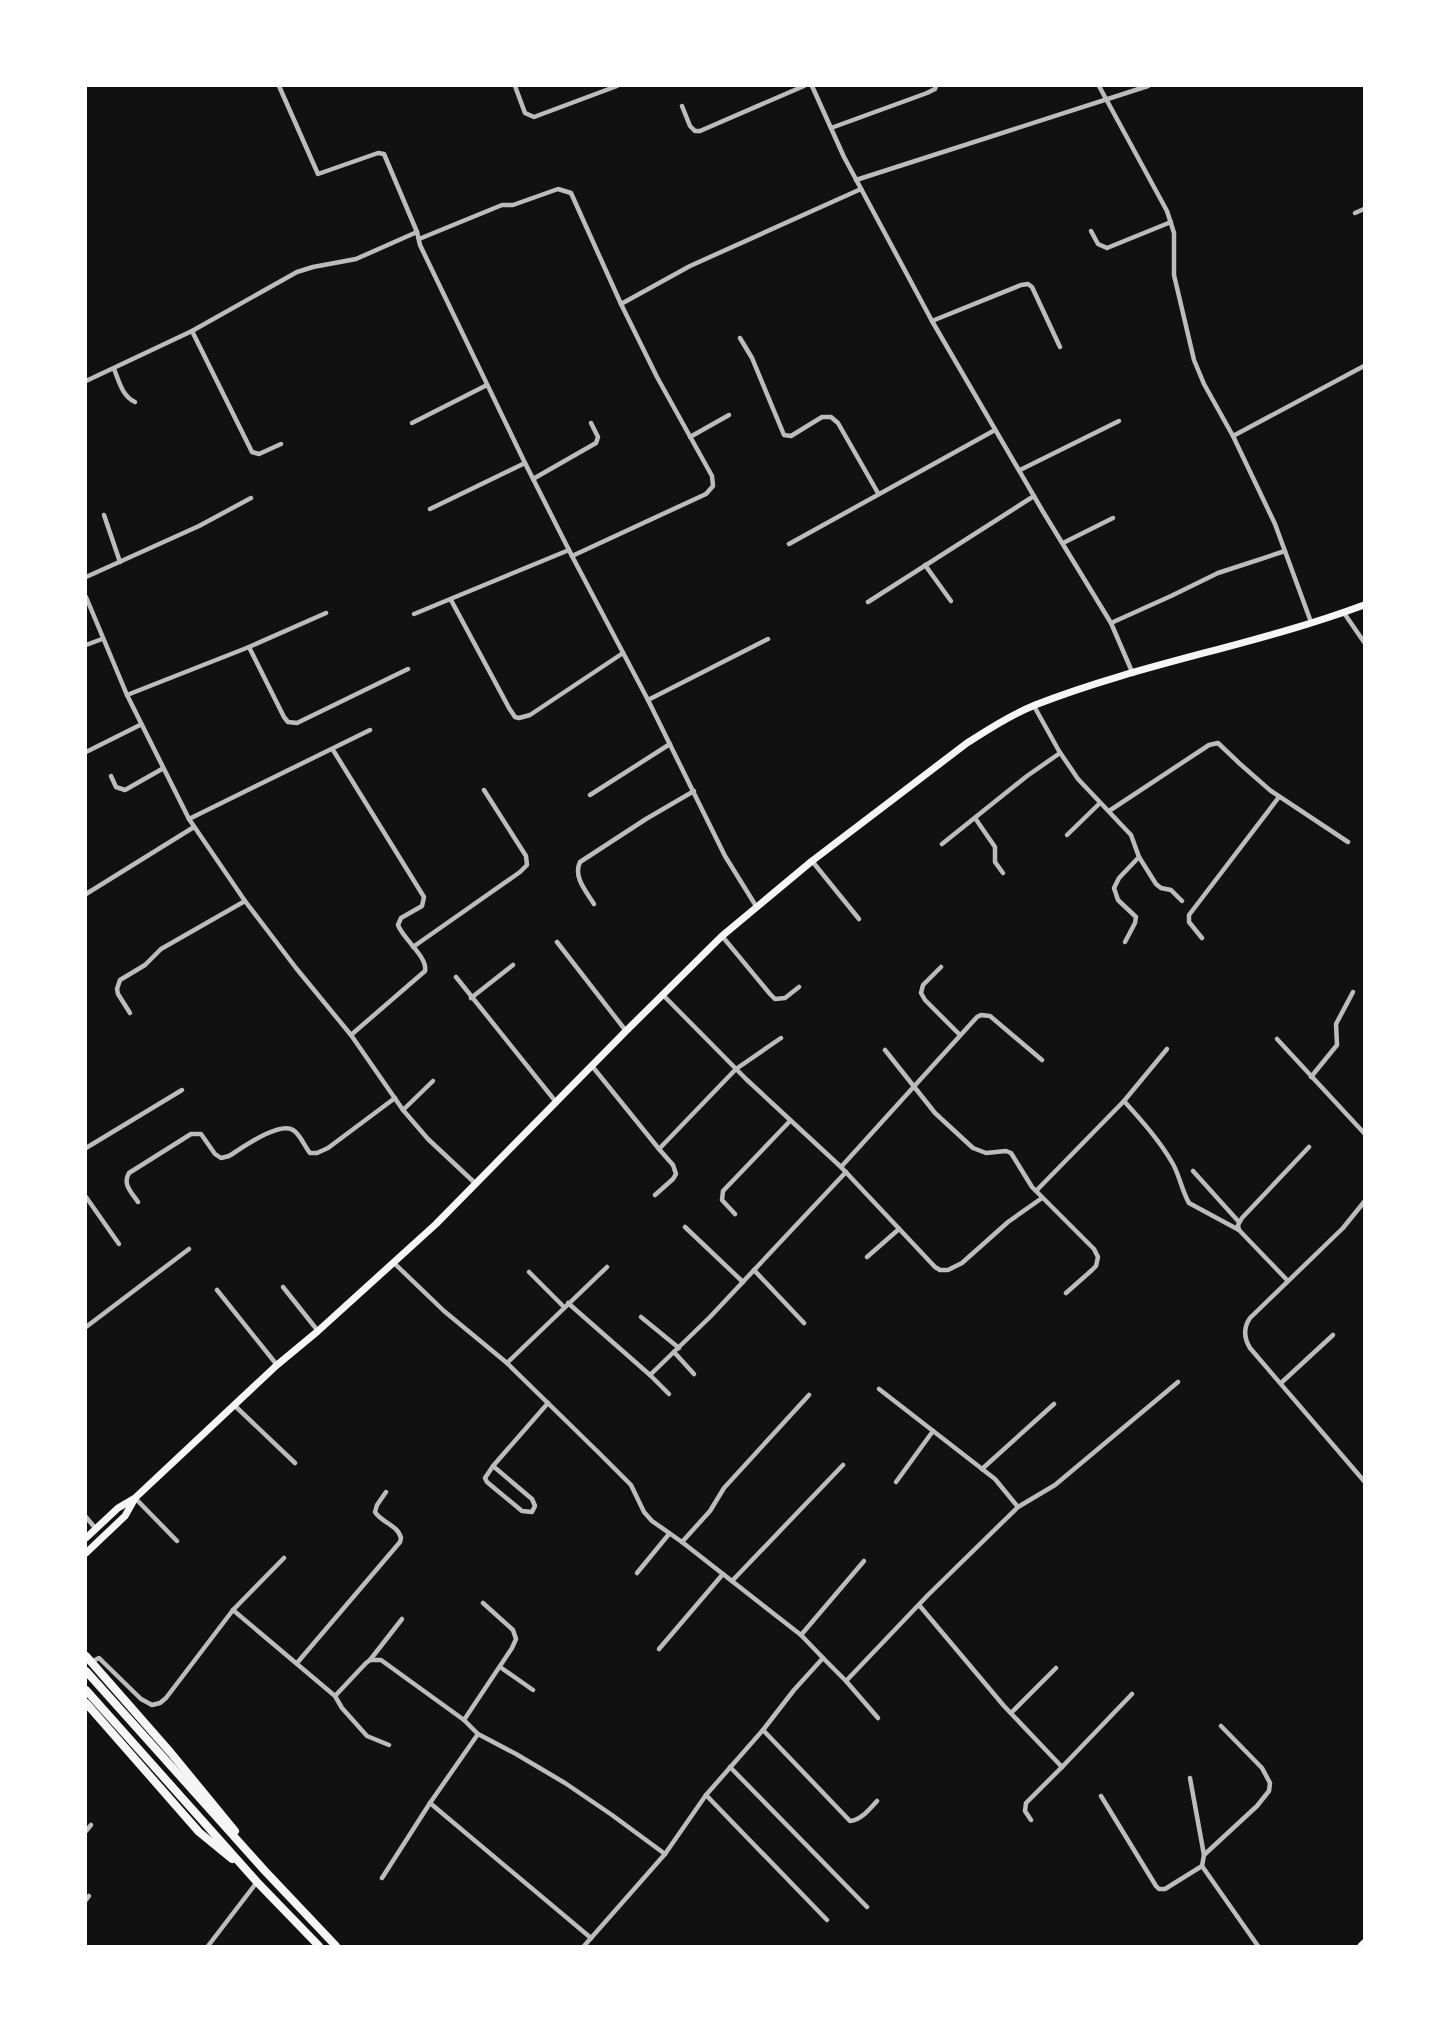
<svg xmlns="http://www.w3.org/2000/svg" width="1450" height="2032" viewBox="0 0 1450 2032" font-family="'Times New Roman',serif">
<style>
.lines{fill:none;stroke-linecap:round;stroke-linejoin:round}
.minor{stroke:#bcbcbc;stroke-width:4.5}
.secondary{stroke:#f5f5f5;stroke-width:7}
.trunk{stroke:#f5f5f5;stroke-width:8}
</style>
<rect width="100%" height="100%" fill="#111"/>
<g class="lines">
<g class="minor">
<polyline points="279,86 318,174 378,153 384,154 417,232 420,245 525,463 572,556 648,700 725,856 756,906"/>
<polyline points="515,86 525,113 534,117 617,86"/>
<polyline points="812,86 844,157 932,321 1042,510 1111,623 1133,674"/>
<polyline points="1099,86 1167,211 1174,233 1174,275 1194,360 1204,384 1233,436 1275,524 1311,622"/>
<polyline points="682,106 690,126 695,131 700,131 804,86"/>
<polyline points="831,128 927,93 935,89 936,86"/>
<polyline points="856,180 1148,86"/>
<polyline points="1355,213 1364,209"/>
<polyline points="1091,231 1098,244 1107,248 1171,222"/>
<polyline points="419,239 502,205 513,205 558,189 571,193 621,304 657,377 712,476 713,486 706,494 572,556"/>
<polyline points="621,304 690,266 861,189"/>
<polyline points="932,321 1021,285 1028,284 1032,287 1060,347"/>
<polyline points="192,331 252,452 259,454 281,444"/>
<polyline points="740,338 752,358 784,435 791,436 822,417 831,417 838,423 878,493"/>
<path d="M114,369c5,12 8,27 21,33"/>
<polyline points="86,381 192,331 297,272 313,267 356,259 417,232"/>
<polyline points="412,423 487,385"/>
<polyline points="1233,436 1364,366"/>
<polyline points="690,437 729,415"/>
<polyline points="1020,470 1119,421"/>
<polyline points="533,479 596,443 598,437 591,423"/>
<polyline points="430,509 525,463"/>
<polyline points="104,515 120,562"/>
<polyline points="1063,543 1113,518"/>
<polyline points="789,544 995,430"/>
<polyline points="925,565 951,601"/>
<polyline points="86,577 199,526 251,498"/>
<polyline points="86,597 127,695 189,819 245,901 296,968 351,1035 403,1110 428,1139 476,1184"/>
<polyline points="451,600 509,708 515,717 519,718 530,715 623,653"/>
<polyline points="868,602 1034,496"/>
<polyline points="1344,613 1364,642"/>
<polyline points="414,614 569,550"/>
<polyline points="1111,623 1171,596 1218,573 1285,551"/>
<polyline points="86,645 102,639"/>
<polyline points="249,647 284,717 288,722 297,723 408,669"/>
<polyline points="127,695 249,647 326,613"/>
<polyline points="648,700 768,639"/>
<polyline points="1034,706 1059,751 1078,779 1131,835 1139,857 1156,884 1161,888 1171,890 1182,901"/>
<path d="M333,750l91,147 -2,9 -21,12 -3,7c5,14 30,32 27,46l-74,64"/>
<polyline points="86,752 140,725"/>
<polyline points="111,776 116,787 125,790 162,769"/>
<polyline points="590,795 670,744"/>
<polyline points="1109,811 1209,745 1218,743 1239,763 1271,791 1348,842"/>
<polyline points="975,818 995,847 995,862 1003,873"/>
<polyline points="189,819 370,730"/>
<polyline points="1067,835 1100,803"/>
<polyline points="942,844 1027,776 1060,753"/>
<polyline points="812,861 859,919"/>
<polyline points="86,894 194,827"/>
<path d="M594,904c-8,-13 -21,-27 -14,-42l66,-43 48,-28"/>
<polyline points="722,936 770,994 775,999 785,998 799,987"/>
<polyline points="1202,938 1189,922 1189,915 1279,797"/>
<polyline points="557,942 626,1031"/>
<polyline points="1125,942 1135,923 1136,917 1118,900 1114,888 1119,878 1139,857"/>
<polyline points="413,947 520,872 527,865 526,856 484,790"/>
<polyline points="941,967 923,985 921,993 925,1000 960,1035"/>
<polyline points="456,977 556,1102"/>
<polyline points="663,995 746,1079 841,1167 935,1267 940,1270 948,1270 962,1263 1008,1222 1042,1198"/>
<polyline points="471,998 513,965"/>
<polyline points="130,1013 118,994 117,989 120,980 145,965 161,949 245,901"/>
<polyline points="1277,1039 1364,1133"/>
<polyline points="885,1050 935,1113 973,1148 986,1153 1006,1151 1011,1153 1032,1187 1094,1249 1098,1257 1096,1266 1092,1270 1066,1293"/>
<polyline points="592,1066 659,1149"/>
<polyline points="1311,1077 1337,1045 1336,1024 1353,992"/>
<path d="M1124,1101c18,20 36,40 49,63 7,13 9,27 16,39l50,27 48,50"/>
<polyline points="403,1110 433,1081"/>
<polyline points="86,1148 182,1090"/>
<polyline points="841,1167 977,1017 981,1015 990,1016 1042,1060"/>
<polyline points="1193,1171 1239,1222"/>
<polyline points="1036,1191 1124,1101 1167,1049"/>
<polyline points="655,1195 673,1179 676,1174 673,1165 659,1149 736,1069 781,1038"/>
<polyline points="86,1197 119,1244"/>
<path d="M138,1202c-6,-9 -16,-18 -9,-29l62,-39h10l14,20 6,4 8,-2c13,-8 50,-35 64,-26 8,5 11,16 17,23h7l11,-5 67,-50"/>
<path d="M1364,1202l-21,26 -93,90c-7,10 -6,20 0,30l114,133"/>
<polyline points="735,1214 722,1200 723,1191 790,1121"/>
<polyline points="685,1227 743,1282"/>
<polyline points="1239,1230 1238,1225 1242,1218 1309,1147"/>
<polyline points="867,1257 899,1229"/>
<polyline points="394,1263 444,1311 507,1363 599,1453 631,1485 644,1512 652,1521 682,1542 801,1635 823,1658 794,1690 763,1730 706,1795 665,1854 584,1946"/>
<polyline points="754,1270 804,1323"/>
<polyline points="529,1272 564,1307"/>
<polyline points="283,1287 318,1331"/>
<polyline points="217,1290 277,1365"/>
<polyline points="568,1303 650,1375 669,1394"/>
<polyline points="641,1317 679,1348"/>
<polyline points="86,1327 189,1249"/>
<polyline points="674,1352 694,1374"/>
<polyline points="507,1363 607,1267"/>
<polyline points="650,1375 710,1317 846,1172"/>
<polyline points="1281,1383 1333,1335"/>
<polyline points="879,1389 995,1479 1018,1507"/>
<polyline points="234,1405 295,1463"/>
<polyline points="493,1466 532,1499 535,1506 532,1512 522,1511 487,1482 485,1478 493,1466 548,1403"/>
<polyline points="982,1469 1054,1404"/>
<polyline points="896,1482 933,1431"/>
<polyline points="135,1498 177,1541"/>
<polyline points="86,1517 96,1529"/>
<polyline points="682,1542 710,1511 724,1488 809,1395"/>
<polyline points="637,1573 669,1534"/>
<polyline points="732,1581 843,1465"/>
<polyline points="919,1605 1004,1706 1062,1767 1132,1694"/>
<polyline points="233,1610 335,1696 342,1708 367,1736 389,1745"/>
<polyline points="801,1635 864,1561"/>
<polyline points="659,1649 723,1574"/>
<polyline points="823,1658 846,1681 928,1595 1018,1507 1055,1485 1178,1382"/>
<polyline points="370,1660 402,1619"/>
<polyline points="91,1662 99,1658 141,1699 152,1705 160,1703 166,1698 233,1610 284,1558"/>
<path d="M297,1663l103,-121 1,-4c-3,-13 -19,-15 -26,-26l2,-7 9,-13"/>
<polyline points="500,1667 533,1690"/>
<polyline points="846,1681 878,1718"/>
<polyline points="335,1696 366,1663 370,1660 381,1660 464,1720 478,1734 516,1754 565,1783 612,1815 665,1854"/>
<polyline points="1011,1713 1056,1668"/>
<polyline points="464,1720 512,1648 516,1639 513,1630 483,1603"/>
<path d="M763,1730l87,91c11,-1 20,-12 27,-20"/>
<polyline points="730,1767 867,1907"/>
<polyline points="1190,1778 1204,1855"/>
<polyline points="706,1795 827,1920"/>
<polyline points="1101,1796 1156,1886 1159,1889 1165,1889 1202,1866 1258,1946"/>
<polyline points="430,1803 591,1938"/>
<polyline points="1031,1820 1025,1811 1026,1803 1062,1767"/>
<polyline points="86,1831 91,1825"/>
<polyline points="1202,1866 1204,1855 1257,1806 1269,1791 1270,1783 1262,1768 1221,1726"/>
<polyline points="382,1878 430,1803 478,1734"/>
<polyline points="86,1900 89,1896"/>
<polyline points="208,1946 257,1882"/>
</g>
<g class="secondary">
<path d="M86,1538l32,-30 17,-10 142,-133 41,-34 118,-107 190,-193 96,-95 90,-75 155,-118c22,-14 44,-28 68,-38 107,-42 222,-60 329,-100"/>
<polyline points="86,1553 125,1516 134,1500"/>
<polyline points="1361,1946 1364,1943"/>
</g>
<g class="trunk">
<polyline points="86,1656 171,1753 235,1831"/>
<polyline points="86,1671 265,1871 336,1946"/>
<polyline points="86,1690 257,1882 319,1946"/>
<polyline points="86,1703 199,1832 232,1859"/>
</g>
</g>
<rect width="1450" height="2032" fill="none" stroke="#ffffff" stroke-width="174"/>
</svg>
